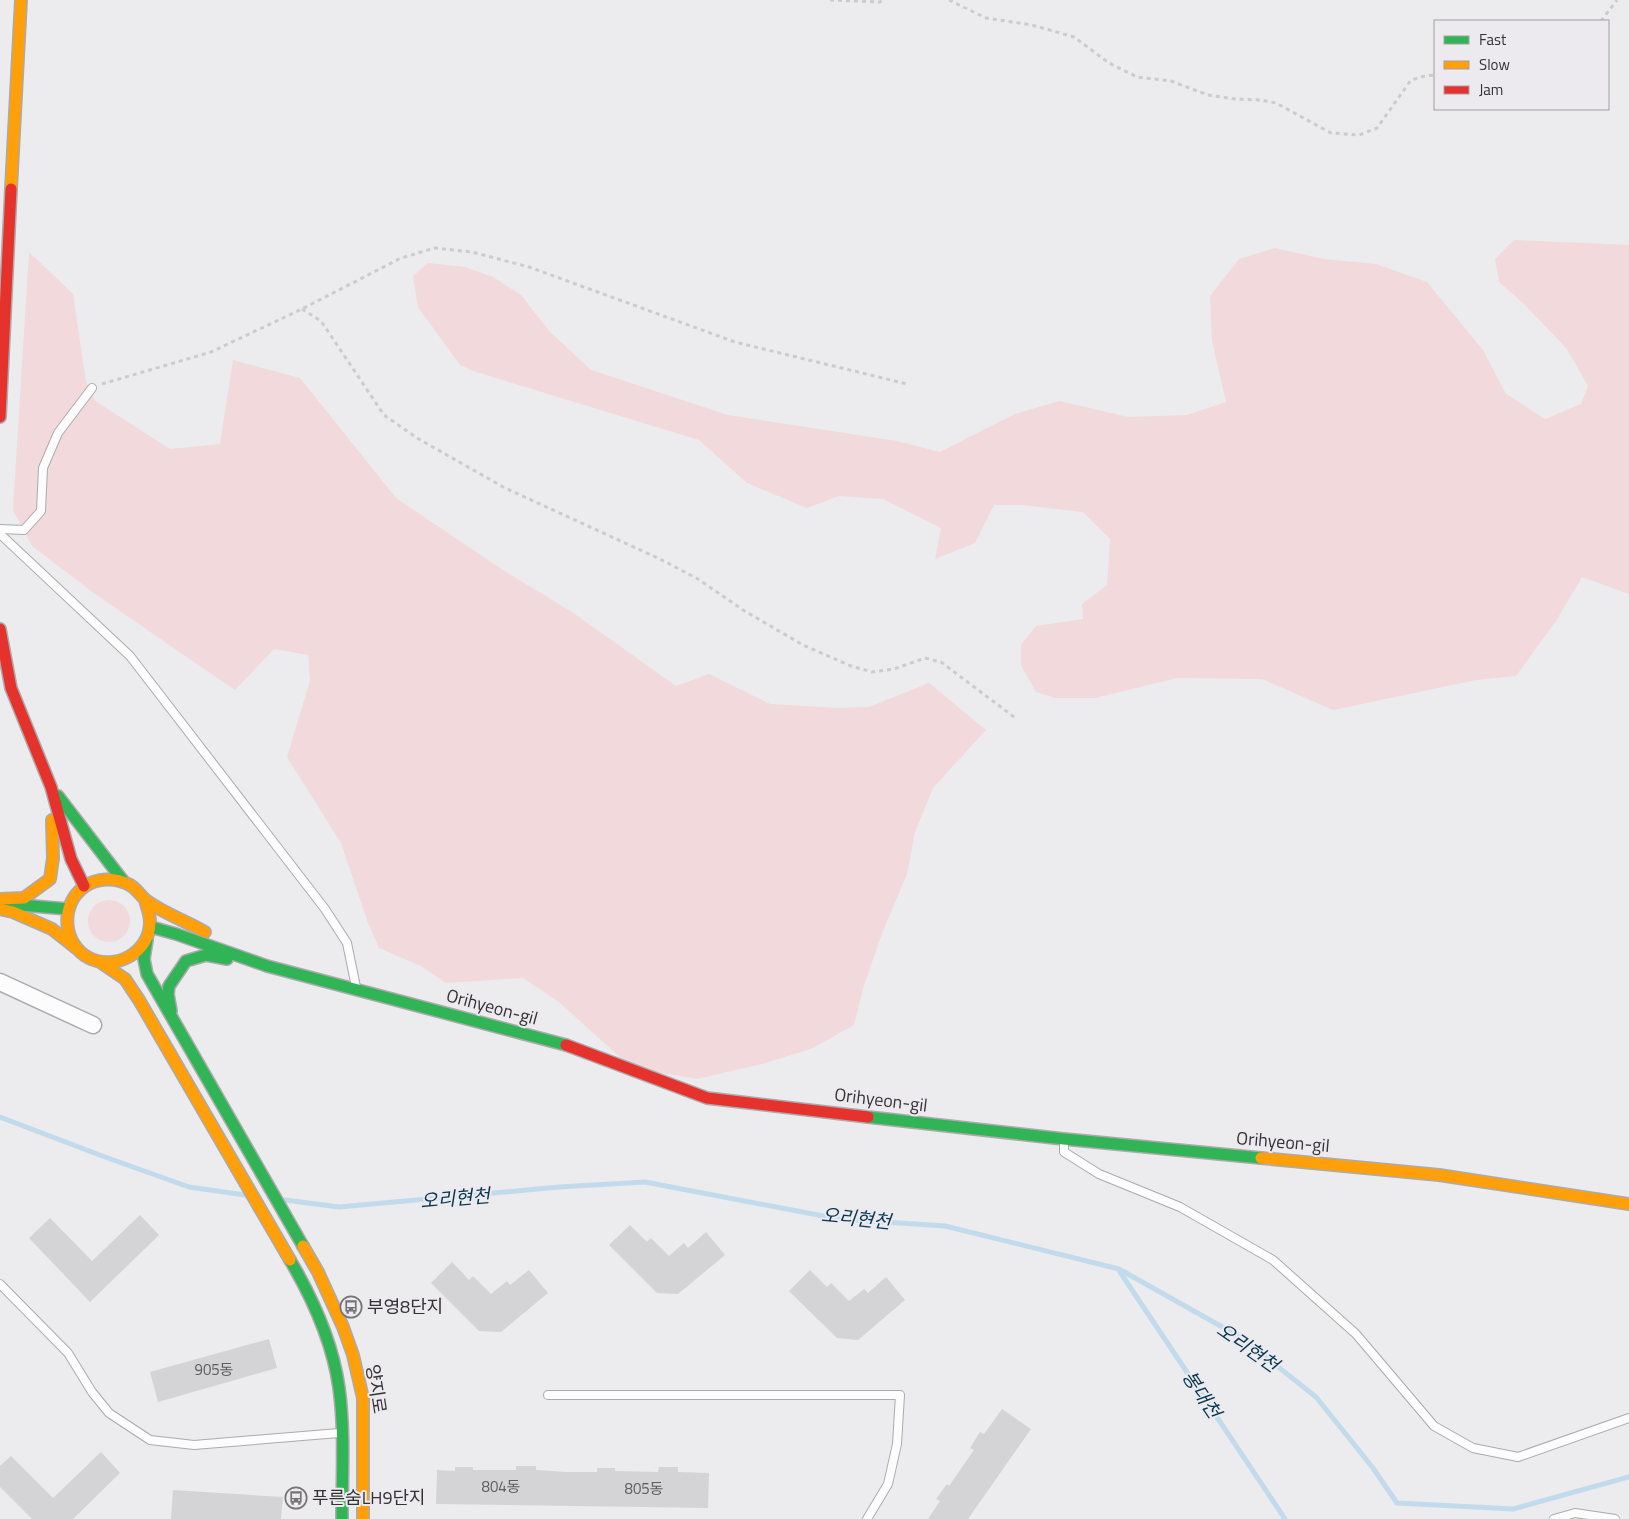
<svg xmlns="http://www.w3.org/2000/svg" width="1629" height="1519" viewBox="0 0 1629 1519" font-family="'Titillium Web','Noto Sans KR',sans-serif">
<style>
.green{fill:#f2d9dc}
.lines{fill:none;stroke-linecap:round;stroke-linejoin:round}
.stream{stroke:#c1dbed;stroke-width:5}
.building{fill:#d4d3d5}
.lane-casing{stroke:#abaaac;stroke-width:10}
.street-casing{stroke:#abaaac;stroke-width:19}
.fast-casing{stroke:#abaaac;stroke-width:14}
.slow-casing{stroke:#abaaac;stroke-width:14}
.jam-casing{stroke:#abaaac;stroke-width:14}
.path{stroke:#ccc;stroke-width:3;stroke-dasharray:4 4;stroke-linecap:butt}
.lane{stroke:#fcfcfc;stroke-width:8}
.street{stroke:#fcfcfc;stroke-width:16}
.fast{stroke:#30b455;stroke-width:11}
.slow{stroke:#ff9f0a;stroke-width:11}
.jam{stroke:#e5322d;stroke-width:11}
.labels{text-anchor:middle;stroke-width:4;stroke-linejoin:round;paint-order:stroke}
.number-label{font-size:15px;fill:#5d5c5e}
.street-label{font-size:18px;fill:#333234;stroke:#eceaef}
.poi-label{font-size:18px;fill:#333234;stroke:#eceaef;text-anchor:start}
.water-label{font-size:19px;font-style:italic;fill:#063750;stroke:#eceaef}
</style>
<rect width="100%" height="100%" fill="#ecebee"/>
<g class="green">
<polygon points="1514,240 1629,245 1629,594 1582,577 1556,621 1516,676 1476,680 1333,710 1262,679 1177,678 1095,698 1055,698 1036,692 1021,665 1021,645 1036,626 1083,619 1082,604 1107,585 1110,539 1083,512 1022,505 994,505 975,543 935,559 941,528 883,499 839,496 807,508 747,483 699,440 473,371 460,365 418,307 413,276 428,263 465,267 493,277 521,295 550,332 591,370 728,415 897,441 940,452 1015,414 1059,401 1128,417 1187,415 1226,402 1212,341 1210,296 1239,259 1275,248 1324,259 1376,264 1427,282 1483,350 1506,394 1545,419 1581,404 1588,386 1567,349 1524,304 1499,282 1495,259"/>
<polygon points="29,252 73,294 86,382 95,401 170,449 220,444 233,360 300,378 396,498 506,572 572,612 676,686 709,674 770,704 838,708 869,707 929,683 986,730 933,788 915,832 907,874 883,931 864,985 854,1025 813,1048 766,1063 697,1079 632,1068 559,1002 523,978 446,983 421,966 379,948 368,923 341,843 287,757 310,681 308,655 274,649 235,690 95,594 32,546 13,510"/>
<circle cx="109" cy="921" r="21"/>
</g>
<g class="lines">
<g class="stream">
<polyline points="0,1117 105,1157 189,1187 245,1195"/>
<polyline points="285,1200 339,1207 559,1187 645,1182 839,1219 945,1226 1119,1269 1242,1338 1316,1397 1373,1468 1397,1503 1513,1509 1629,1477"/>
<polyline points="1120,1272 1285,1519"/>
</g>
</g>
<g class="building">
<polygon points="140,1215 159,1235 90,1302 29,1238 50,1218 92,1261"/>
<polygon points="630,1225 647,1242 651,1238 669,1256 684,1243 688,1248 706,1232 725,1255 678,1294 657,1293 609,1245"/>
<polygon points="452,1262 469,1280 473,1276 491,1294 507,1281 510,1285 529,1270 548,1293 501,1332 479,1331 431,1283"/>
<polygon points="810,1270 827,1287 831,1283 849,1301 864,1289 868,1293 886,1277 905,1300 858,1340 837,1338 789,1291"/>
<polygon points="269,1339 277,1368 158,1402 150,1372"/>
<polygon points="1002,1409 1031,1429 968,1519 928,1519 940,1501 936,1499 947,1484 949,1486 974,1450 970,1448 980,1432 984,1434"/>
<polygon points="101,1452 120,1473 73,1519 32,1519 0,1487 0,1466 11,1456 53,1498"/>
<polygon points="516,1466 536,1466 536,1470 566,1472 597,1472 597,1468 615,1468 615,1471 658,1472 659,1467 678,1467 678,1472 709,1473 708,1508 436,1504 437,1470 455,1471 455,1467 473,1467 473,1470 516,1470"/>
<polygon points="173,1490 283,1497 281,1519 171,1519"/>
</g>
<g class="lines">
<g class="lane-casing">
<g id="lane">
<polyline points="0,529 24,530 41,511 43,468 58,433 92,388"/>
<polyline points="0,534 130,656 325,909 347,943 356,987"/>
<polyline points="1064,1141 1064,1152 1099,1174 1180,1207 1273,1260 1356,1334 1434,1426 1473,1448 1518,1457 1629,1418"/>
<polyline points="0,1284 68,1353 92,1392 109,1413 150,1440 194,1445 339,1433"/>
<polyline points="548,1395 900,1395 897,1444 888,1484 867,1519"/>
<polyline points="1554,1519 1575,1513 1615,1519"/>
</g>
</g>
<g class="street-casing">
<polyline id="street" points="0,982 93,1025"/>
</g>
<g class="fast-casing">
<g id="fast">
<polyline points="58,796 124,882"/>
<polyline points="8,904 68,909"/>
<polyline points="151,927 176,934 267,966 566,1045"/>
<polyline points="147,940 144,959 147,974 303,1246"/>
<polyline points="171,1011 168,994 169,986 186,961 206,955 227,959"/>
<polyline points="868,1117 1064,1139 1261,1158"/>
<path d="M290,1260c23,39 43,84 49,128 6,43 3,88 3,131"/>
</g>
</g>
<g class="slow-casing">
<g id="slow">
<polyline points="11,189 21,0"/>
<polyline points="0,899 24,898 50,879 53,858 52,820"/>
<path d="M145,900c2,7 5,15 5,22 0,31 -35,49 -61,36 -27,-14 -29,-54 -5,-71 12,-9 30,-10 44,-3 9,4 12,12 19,17 18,13 39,20 58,31"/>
<polyline points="0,909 13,912 52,929 76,948"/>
<polyline points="100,962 125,979 139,1000 290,1260"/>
<polyline points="1261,1158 1439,1175 1629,1204"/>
<polyline points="303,1246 318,1272 343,1327 353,1355 363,1398 363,1519"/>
</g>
</g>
<g class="jam-casing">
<g id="jam">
<polyline points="0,417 11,189"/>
<polyline points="0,629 11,688 51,787 71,859 84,886"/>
<polyline points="566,1045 707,1098 868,1117"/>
</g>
</g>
<g class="path">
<polyline points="830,0 880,2 883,0"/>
<polyline points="949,0 986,18 1032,25 1074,37 1109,63 1137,77 1171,81 1208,95 1235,99 1261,100 1276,103 1331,133 1359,135 1377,128 1411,80 1425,76 1435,75"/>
<polyline points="1601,21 1617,0"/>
<polyline points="302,309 321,321 384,415 417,438 505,488 660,559 698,579 743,610 803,645 851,666 872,672 894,669 925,658 941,662 1014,717"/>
<polyline points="102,384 211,352 302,309 401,258 435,248 472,252 529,267 735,342 907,384"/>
</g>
<use href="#lane" class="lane"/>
<use href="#street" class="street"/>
<use href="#fast" class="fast"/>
<use href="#slow" class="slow"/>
<use href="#jam" class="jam"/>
</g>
<defs>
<g id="bus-ring" transform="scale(1.125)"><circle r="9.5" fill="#eceaef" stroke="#747375" stroke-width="1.5"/><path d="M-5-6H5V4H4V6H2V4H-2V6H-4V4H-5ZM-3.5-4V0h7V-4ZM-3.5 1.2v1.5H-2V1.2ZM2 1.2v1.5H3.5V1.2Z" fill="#747375"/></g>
</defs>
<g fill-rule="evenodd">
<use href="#bus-ring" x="351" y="1307"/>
<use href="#bus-ring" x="296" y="1498"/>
</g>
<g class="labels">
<g class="number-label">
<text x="214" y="1375">905동</text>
<text x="501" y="1492">804동</text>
<text x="644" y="1494">805동</text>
</g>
<g class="street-label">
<text transform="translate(492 1007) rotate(15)" y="6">Orihyeon-gil</text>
<text transform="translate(881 1100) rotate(7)" y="6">Orihyeon-gil</text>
<text transform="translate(1283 1142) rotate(5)" y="6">Orihyeon-gil</text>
<text transform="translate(376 1389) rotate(81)" y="6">양지로</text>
</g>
<g class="poi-label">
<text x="367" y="1313">부영8단지</text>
<text x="312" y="1504">푸른숨LH9단지</text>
</g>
<g class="water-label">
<text transform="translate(455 1198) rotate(-5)" y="7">오리현천</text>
<text transform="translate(856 1218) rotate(6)" y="7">오리현천</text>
<text transform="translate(1248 1347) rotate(35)" y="7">오리현천</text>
<text transform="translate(1202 1394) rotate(56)" y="7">봉대천</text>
</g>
</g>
<rect x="1434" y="20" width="175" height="90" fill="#eceaef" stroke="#a2a0a4"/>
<rect x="1444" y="36" width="25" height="8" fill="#30b455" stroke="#a2a0a4"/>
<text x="1479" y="45" font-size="15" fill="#333234">Fast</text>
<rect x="1444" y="61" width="25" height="8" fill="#ff9f0a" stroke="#a2a0a4"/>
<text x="1479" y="70" font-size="15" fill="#333234">Slow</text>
<rect x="1444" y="86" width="25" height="8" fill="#e5322d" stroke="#a2a0a4"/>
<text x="1479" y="95" font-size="15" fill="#333234">Jam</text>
</svg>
